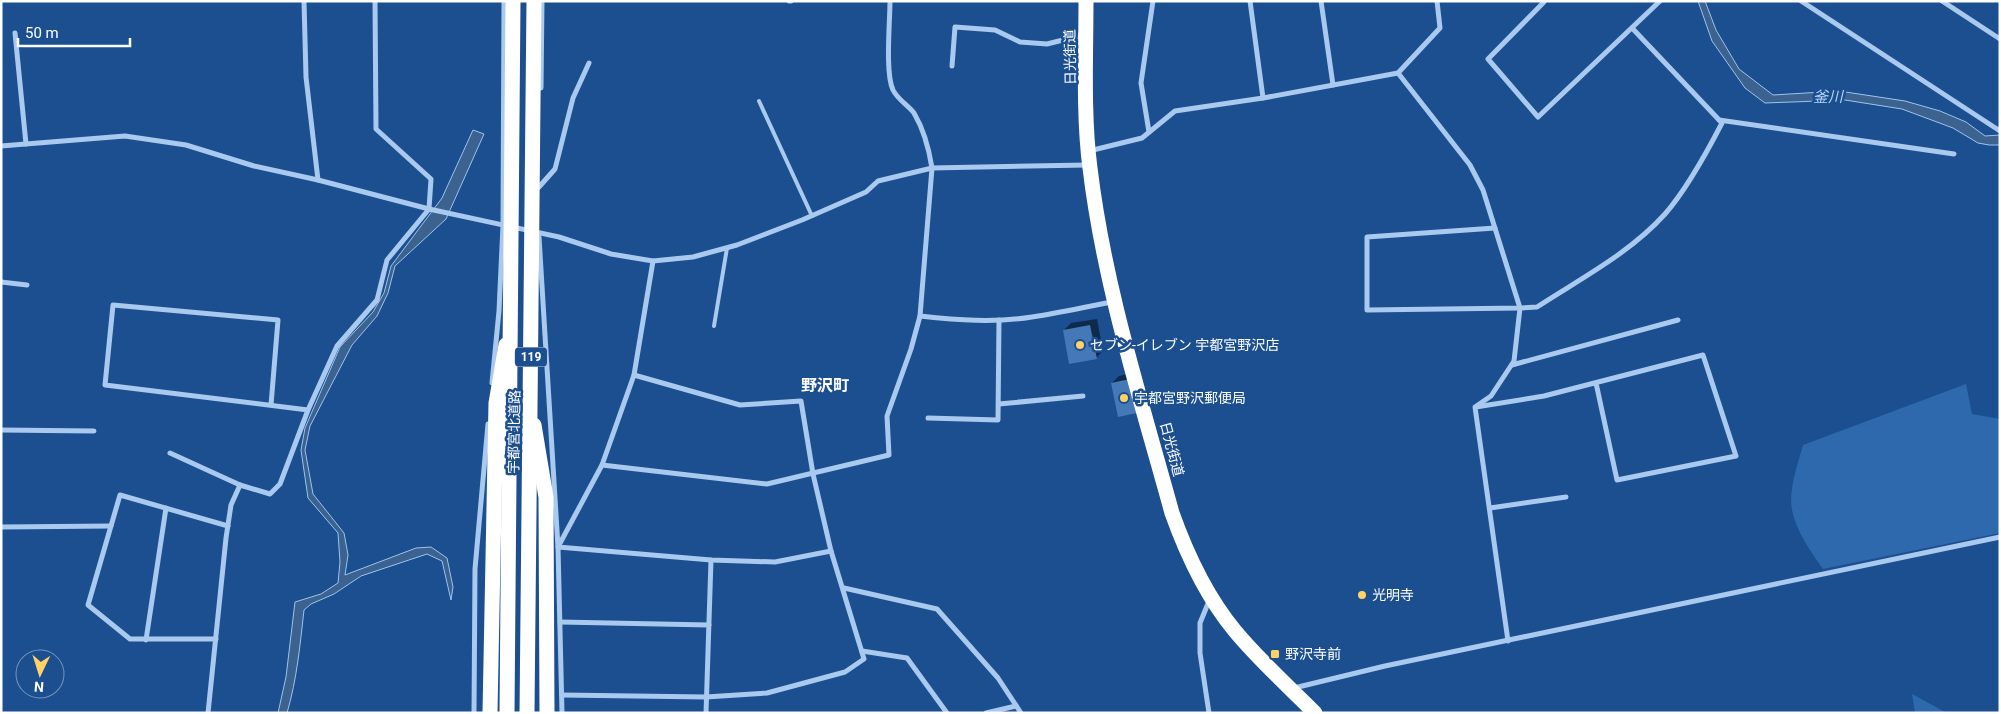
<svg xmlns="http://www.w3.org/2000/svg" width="2001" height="714" viewBox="0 0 2001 714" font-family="Roboto,'Noto Sans JP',sans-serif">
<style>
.green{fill:#2e69ad}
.water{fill:#3c6290;stroke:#9cc4f0}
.shadow{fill:#0007}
.building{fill:#4478b7}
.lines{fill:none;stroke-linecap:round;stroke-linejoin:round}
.lane{stroke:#a9c9ee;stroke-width:4}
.street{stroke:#a9c9ee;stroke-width:5}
.highway{stroke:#fff;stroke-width:15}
.highway-bridge{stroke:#fff;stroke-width:15}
.poi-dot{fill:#ffd166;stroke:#1b4f8f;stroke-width:2}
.labels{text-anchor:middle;stroke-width:5;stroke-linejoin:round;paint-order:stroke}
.shield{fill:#1b4f8f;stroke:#bbcadd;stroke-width:1}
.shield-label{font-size:12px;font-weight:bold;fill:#fff}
.street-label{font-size:14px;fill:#fff;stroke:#1b4f8f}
.poi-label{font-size:14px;fill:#fff;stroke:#1b4f8f;text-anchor:start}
.water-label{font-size:15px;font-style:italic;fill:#b5d3f5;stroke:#1b4f8f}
.quarter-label{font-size:16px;font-weight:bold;fill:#fff;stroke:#1b4f8f}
</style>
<rect width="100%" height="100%" fill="#1b4f8f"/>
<g class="green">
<path d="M1966,384l6,30 28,5v114l-177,36c-12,-17 -27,-38 -31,-59 -4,-19 6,-47 11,-65z"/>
<polygon points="1912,694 1947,713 1915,713"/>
</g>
<g class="water">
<polygon points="1698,1 1705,1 1716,30 1739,69 1773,95 1839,91 1905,101 1940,111 1966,122 1985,136 2000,135 2000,145 1989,145 1978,143 1953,128 1902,109 1845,100 1765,103 1745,88 1712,41"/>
<path d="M473,130l11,4 -38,85 -51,47 -7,27 -11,23 -25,29 -42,81 -5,24 8,44 31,39 4,22 -3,20 71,-27 15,-1 16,11 6,29 -2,13 -9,-39 -15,-7 -66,22 -27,18 -23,10 -7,6c-4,35 -7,69 -17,103h-9l8,-36 9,-75 26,-8 17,-11 2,-21 -2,-29 -30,-35 -7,-48 4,-22 35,-81 33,-35 11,-19 7,-27 51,-68z"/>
</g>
<g class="shadow">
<polygon points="1097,319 1103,351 1096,358 1064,330 1071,323"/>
<polygon points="1137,372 1144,405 1112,383 1119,376"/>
</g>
<g class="building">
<polygon points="1090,325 1097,359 1069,364 1063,330"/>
<polygon points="1130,379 1137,413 1118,417 1111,383"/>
</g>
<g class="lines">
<g class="lane">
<polyline points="759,101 812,216"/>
<polyline points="714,326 727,248"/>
</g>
<g class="street">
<polyline points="304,1 306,77 318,180"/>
<polyline points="789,1 791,1"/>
<polyline points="1250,1 1263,98"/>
<polyline points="1321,1 1333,85"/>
<polyline points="1542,1 1544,2 1488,59 1538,117 1660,1"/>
<polyline points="1801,1 2000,131"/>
<polyline points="1942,1 2000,39"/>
<polyline points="15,33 26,144"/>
<polyline points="952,66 955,27 995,30 1020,42 1047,44 1083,35"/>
<polyline points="1398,73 1470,165 1483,190 1520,308 1514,361 1491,396 1475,407 1508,641"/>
<polyline points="541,88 542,1"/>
<polyline points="1719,120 1954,154"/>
<polyline points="1149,132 1141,83 1153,1"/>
<polyline points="1,146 125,136 186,145 254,166 318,180 429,209 559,237 611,254 653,261 693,257 737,245 802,220 866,192 878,181 932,168 1087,165"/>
<polyline points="1089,151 1142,138 1175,111 1263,98 1398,73 1440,28 1437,1"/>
<polyline points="539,187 555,169 573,98 589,63"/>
<path d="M1495,228l-128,9v73l153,-2 17,-1c43,-28 93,-54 128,-93 21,-24 42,-62 57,-91l-90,-95"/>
<polyline points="539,237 558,547 562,713"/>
<polyline points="653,261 634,375 602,465 558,547 711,560 775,562 831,551"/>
<polyline points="1,282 27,285"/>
<path d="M920,316c37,4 74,7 112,1 27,-4 53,-10 80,-15"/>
<polyline points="1512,365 1678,320"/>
<polyline points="492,383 499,311 503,225 504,1"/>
<polyline points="999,404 1083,396"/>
<polyline points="271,405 278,320 113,305 105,385 308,410"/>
<polyline points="1476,407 1544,396 1703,355 1736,456 1617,480 1596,383"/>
<polyline points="928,418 998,420 999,320"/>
<polyline points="1,430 94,431"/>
<polyline points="170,453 240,485"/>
<path d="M602,465l165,19 122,-29 -2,-39 24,-67 9,-33 12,-148c-3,-19 -8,-38 -18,-55 -6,-8 -16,-13 -21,-23 -8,-17 -3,-68 -3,-89"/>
<polyline points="1490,508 1566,497"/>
<polyline points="1,527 111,526"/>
<polyline points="844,588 937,609 998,678 1021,713"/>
<polyline points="1209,601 1200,623 1200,653 1209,713"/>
<polyline points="560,622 709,625"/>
<polyline points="216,639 130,639 88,605 120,495 228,526"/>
<polyline points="146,640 166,508"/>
<polyline points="862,651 907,658 947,713"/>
<polyline points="1294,688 1385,666 2000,537"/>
<polyline points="562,695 706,697 767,693 845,672 864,659 831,551 813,474 801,401 740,405 634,375"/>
<polyline points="208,713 226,538 231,505 240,485 270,494 280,484 308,410 337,346 377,300 387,260 429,209 431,179 376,129 375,1"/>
<polyline points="474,713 475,569 488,424"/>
<polyline points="706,713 711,560"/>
<polyline points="986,713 1016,706"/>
</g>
<g class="highway">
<path d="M1086,1c0,54 -3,114 4,167 14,117 51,232 82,345 15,42 34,83 63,118 24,29 53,55 80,82"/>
<polyline points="534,425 546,497 547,713"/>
<polyline points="490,713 496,403 506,345"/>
</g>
<g class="highway-bridge">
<polyline points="507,713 513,1"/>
<polyline points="527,713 534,1"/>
</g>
</g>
<g class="poi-dot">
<circle cx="1080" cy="345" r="5"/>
<circle cx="1124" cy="398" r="5"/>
<circle cx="1362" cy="595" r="5"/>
<rect x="1270" y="649" width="10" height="10" rx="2.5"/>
</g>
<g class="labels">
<rect class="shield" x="515" y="347.5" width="32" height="19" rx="4"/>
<g class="shield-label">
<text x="531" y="361">119</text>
</g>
<g class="street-label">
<text transform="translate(1070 57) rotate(-91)" y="5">日光街道</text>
<text transform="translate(514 432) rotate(-89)" y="5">宇都宮北道路</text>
<text transform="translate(1172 449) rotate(75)" y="5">日光街道</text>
</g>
<g class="poi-label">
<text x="1090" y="350">セブン-イレブン 宇都宮野沢店</text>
<text x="1134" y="403">宇都宮野沢郵便局</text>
<text x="1372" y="600">光明寺</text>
<text x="1285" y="659">野沢寺前</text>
</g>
<g class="water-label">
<text transform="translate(1828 97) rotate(-1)" y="5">釜川</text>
</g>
<g class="quarter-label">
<text x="825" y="391">野沢町</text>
</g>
</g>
<rect width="2001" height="714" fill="none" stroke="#ffffff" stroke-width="5"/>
<g transform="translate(40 674) rotate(184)"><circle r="24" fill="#1b4f8f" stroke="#7695bc"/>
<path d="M0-4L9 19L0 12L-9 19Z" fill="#ffd166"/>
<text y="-8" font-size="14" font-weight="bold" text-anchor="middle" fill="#ffffff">N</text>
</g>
<path d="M18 38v8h112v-8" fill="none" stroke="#ffffff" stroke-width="2.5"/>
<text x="25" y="38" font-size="15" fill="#ffffff" stroke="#1b4f8f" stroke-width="4" paint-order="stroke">50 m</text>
</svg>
